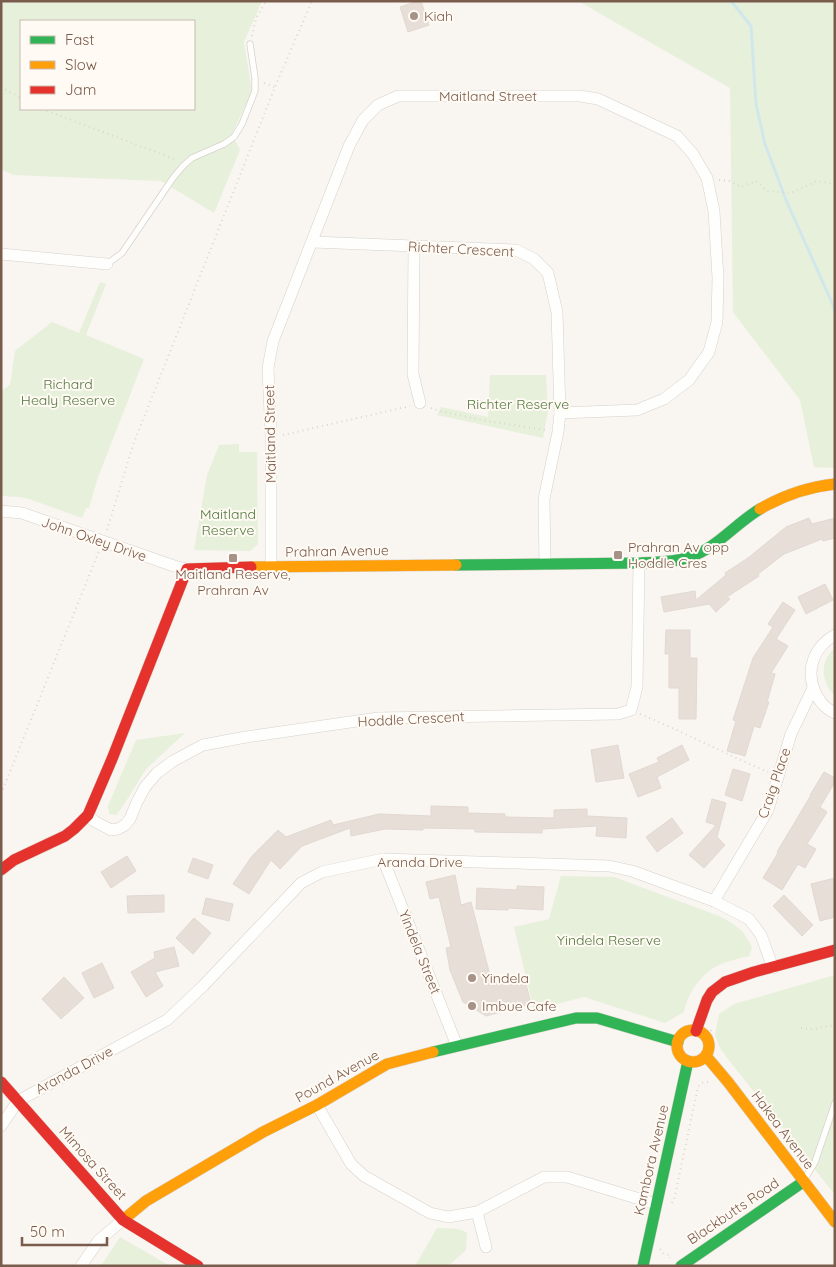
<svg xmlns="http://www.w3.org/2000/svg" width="836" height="1267" viewBox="0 0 836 1267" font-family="Quicksand,sans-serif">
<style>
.green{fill:#e7f0db;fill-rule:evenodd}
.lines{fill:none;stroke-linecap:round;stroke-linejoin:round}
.stream{stroke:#d0e8ea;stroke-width:3}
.building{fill:#e6ded7;stroke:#e2d8d2}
.lane-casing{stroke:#d7d1cb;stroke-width:7}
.street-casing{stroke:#d7d1cb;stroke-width:12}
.fast-casing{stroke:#d9d2cb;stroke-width:12}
.slow-casing{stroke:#d9d2cb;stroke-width:12}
.jam-casing{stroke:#d9d2cb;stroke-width:12}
.path{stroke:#dcd5d0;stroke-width:2;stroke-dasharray:1 4;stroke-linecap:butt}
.lane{stroke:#fefefd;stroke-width:5.5}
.street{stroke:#fefefd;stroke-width:11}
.fast{stroke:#30b455;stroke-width:11}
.slow{stroke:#ff9f0a;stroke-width:11}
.jam{stroke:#e5322d;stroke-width:11}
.poi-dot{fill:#a69286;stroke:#fffaf3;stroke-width:2}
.labels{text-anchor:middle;stroke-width:4;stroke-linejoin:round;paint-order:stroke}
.poi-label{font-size:14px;fill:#7a5c4d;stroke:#fffaf3;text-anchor:start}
.street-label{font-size:14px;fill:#7a5c4d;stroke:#fffaf3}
.park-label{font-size:14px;fill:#537a41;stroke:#fffaf3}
</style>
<rect width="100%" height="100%" fill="#f9f5f0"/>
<g class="green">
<path d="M1,1h261l-18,41 8,49 -20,43 8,16 -26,63 -53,-32 -148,-6 -12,-6zM21,21h173v88h-173z"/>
<polygon points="578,1 835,1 835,468 814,467 800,400 733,312 730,88"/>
<polygon points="100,282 106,284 86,335 144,359 97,480 89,508 86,508 82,518 29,499 20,497 1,496 1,391 10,385 15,351 52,322 79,333"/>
<polygon points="490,375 546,375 548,411 543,438 437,415 441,407 488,417"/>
<polygon points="239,444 239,452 257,452 258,544 250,551 194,550 207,475 219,445"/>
<path d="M835,648v48c-14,-13 -16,-35 0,-48z"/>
<polygon points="185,733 146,769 123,806 116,815 109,814 108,806 136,740"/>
<path d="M561,876l53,1 105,39 13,7 11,9 9,15 -3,9c-11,3 -24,5 -34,11 -17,10 -27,27 -31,45l-19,11 -81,-26 -50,13 -20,-83 35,-8z"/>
<polygon points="835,975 835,1195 721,1050 715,1035 719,1014 734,1004"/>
<path d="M437,1228c11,1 21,-1 30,5l-1,17 -18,16h-33z"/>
<polygon points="120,1237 170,1266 101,1266"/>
</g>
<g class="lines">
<polyline class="stream" points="731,1 751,26 756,104 765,144 786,200 833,305 835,313"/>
</g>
<g class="building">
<polygon points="418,1 421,1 429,25 408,32 400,7"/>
<polygon points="809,518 812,524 835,518 835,538 823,541 822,539 784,554 758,574 759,576 727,597 730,599 716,612 709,604 664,612 661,597 695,591 696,600 726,575 725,573 748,558 786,527"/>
<polygon points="825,584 833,600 806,614 798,597"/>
<polygon points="783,602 795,610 776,639 788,646 771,673 775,674 767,702 769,702 760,728 754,726 745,756 727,751 736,721 733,720 753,658 773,627 768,624"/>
<polygon points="666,630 690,630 690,658 697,658 696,719 679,719 679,688 669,688 669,654 665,654"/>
<polygon points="618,745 624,778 596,782 591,750"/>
<polygon points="682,745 689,760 657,777 661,788 638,797 629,774 659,762 657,758"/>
<polygon points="733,769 750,774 742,801 725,795"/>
<polygon points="824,772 835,778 835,782 820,807 827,812 807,844 816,849 805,868 798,864 782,890 763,878 778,853 777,852 811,795 810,795"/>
<polygon points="712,799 726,803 717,837 725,845 704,868 689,855 716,825 706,822"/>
<polygon points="431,806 468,807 468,813 505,814 505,817 554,818 554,810 587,809 587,816 627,818 626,838 596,836 597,826 542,829 542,833 475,832 475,829 423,828 423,830 385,829 351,836 350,828 302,846 280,869 271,860 249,894 233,884 252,856 278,830 286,837 331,820 333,825 379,814 431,816"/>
<polygon points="672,818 683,833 657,852 646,837"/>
<polygon points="127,856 136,871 111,888 101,872"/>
<polygon points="193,858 213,865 208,879 188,872"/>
<polygon points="455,875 461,905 471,902 492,983 524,976 531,1004 486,1016 463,1002 450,970 446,948 451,947 439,897 430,899 426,882"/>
<polygon points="835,878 835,917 820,921 811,884"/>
<polygon points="517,886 544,887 543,910 508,908 508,910 476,909 477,888 517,890"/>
<polygon points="164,895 164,912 128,913 127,896"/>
<polygon points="784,895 813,925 802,936 773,906"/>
<polygon points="206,898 233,904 229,921 202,914"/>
<polygon points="194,918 211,933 193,954 176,938"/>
<polygon points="174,947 179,966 155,972 163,986 146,997 131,972 155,958 154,952"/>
<polygon points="102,963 114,988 94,998 82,973"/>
<polygon points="64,977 84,998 61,1019 42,999"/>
</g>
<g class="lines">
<g class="lane-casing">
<g id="lane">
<polyline points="107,264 122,253 173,178 183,166 192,158 224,144 234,137 242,124 255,91 255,78 250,44"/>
<polyline points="804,1180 815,1162 835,1103"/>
</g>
</g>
<g class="street-casing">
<g id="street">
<polyline points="312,242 516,250 534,259 548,273 557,312 560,413 558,432 544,499 545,564"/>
<polyline points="414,246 413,374 420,403"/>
<polyline points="1,254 107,264"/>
<polyline points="1,511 22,513 174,566 187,569"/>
<polyline points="271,567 271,437 268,368 273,341 349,146 363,120 378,105 398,96 580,96 598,99 677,136 693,154 707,178 714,211 718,278 717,322 709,352 689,380 664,399 637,410 560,413"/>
<path d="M835,635c-9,5 -17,13 -21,23 -8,20 1,46 21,55"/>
<polyline points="88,815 94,821 111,830 118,829 125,825 130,819 137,802 145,787 157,773 173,761 203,745 246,737 378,718 618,714 631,710 637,687 639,563"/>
<polyline points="383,859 457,1046"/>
<polyline points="714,901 768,810 791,734 813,688"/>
<polyline points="317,1105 351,1164 364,1176 430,1213 448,1217 477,1212 544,1177 567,1177 656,1204"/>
<polyline points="1,1126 18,1101 167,1020 203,986 301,883 322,872 383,859 609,866 632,871 714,901 749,919 761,935 773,968"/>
<polyline points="477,1212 486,1247"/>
<polyline points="81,1266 99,1240 123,1220"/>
</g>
</g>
<g class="fast-casing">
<g id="fast">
<path d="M456,565l183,-2c17,-1 34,0 51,-6 27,-9 46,-34 70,-48"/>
<polyline points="433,1052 576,1018 597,1018 678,1042"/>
<polyline points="643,1266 688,1061"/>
<polyline points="681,1266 803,1182"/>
</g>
</g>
<g class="slow-casing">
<g id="slow">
<path d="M760,509c24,-14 48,-22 75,-25"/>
<polyline points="251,567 456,565"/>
<circle cx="693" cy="1046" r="16"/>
<polyline points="706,1056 728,1082 835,1222"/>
<polyline points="123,1220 146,1201 263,1132 317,1105 387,1064 433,1052"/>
</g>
</g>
<g class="jam-casing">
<g id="jam">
<polyline points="1,870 14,860 65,836 74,829 88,815 112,759 187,569 251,567"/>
<polyline points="696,1031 707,1000 712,992 725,982 754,972 835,950"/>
<polyline points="1,1082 123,1220 198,1266"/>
</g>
</g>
<g class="path">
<polyline points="252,36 256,18 266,1"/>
<polyline points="264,83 274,87"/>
<polyline points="1,87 21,98"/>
<polyline points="42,109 172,158 177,161"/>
<polyline points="719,180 729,181 741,187 756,181 767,191 791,193 817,181 835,184"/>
<polyline points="431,408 440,411 487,421 546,430"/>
<polyline points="283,435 410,406"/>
<polyline points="107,530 133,445 275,87 312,1"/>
<path d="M640,714c44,18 85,40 128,58"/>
<polyline points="1,794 99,551"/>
<path d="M801,1028c4,1 8,1 13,1 7,-1 13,-4 21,-3"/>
<polyline points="711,1030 714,1045"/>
<path d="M672,1203l2,-3 24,-113c4,-5 6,-6 13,-4"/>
<polyline points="660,1249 664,1254 670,1255 670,1258"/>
</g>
<use href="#lane" class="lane"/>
<use href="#street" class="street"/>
<use href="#fast" class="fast"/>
<use href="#slow" class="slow"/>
<use href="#jam" class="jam"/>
</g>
<g class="poi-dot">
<circle cx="414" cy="16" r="5"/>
<rect x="613" y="550" width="10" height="10" rx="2.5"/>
<rect x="228" y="553" width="10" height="10" rx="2.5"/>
<circle cx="472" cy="978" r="5"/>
<circle cx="472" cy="1006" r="5"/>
</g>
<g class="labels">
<g class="poi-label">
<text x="424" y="21">Kiah</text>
<text x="628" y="552">Prahran Av opp<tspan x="628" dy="16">Hoddle Cres</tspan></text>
<text x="233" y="579" text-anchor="middle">Maitland Reserve,<tspan x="233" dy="16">Prahran Av</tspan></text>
<text x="482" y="983">Yindela</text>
<text x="482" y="1011">Imbue Cafe</text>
</g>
<g class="street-label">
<text x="488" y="101">Maitland Street</text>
<text transform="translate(461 249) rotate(3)" y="5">Richter Crescent</text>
<text transform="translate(270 434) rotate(-91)" y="5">Maitland Street</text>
<text transform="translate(94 539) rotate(19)" y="5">John Oxley Drive</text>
<text transform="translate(337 551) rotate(-1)" y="5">Prahran Avenue</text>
<text transform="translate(411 719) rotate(-3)" y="5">Hoddle Crescent</text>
<text transform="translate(774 783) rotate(-71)" y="5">Craig Place</text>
<text x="420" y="867">Aranda Drive</text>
<text transform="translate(420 952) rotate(68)" y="5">Yindela Street</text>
<text transform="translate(74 1070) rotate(-28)" y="5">Aranda Drive</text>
<text transform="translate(337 1076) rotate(-29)" y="5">Pound Avenue</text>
<text transform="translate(783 1130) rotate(53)" y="5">Hakea Avenue</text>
<text transform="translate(651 1160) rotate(-77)" y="5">Kambora Avenue</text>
<text transform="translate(93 1163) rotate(48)" y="5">Mimosa Street</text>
<text transform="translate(733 1211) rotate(-34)" y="5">Blackbutts Road</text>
</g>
<g class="park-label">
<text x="68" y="389">Richard<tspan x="68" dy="16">Healy Reserve</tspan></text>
<text x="518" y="409">Richter Reserve</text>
<text x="228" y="519">Maitland<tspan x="228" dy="16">Reserve</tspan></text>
<text x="609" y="945">Yindela Reserve</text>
</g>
</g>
<rect width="836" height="1267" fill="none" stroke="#7a5c4d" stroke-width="5"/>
<rect x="20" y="20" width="175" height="90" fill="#fffaf3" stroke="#cabbb1"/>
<rect x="30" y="36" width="25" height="8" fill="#30b455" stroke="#cabbb1"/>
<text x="65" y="45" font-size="15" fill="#7a5c4d">Fast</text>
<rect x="30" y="61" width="25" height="8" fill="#ff9f0a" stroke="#cabbb1"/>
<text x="65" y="70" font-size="15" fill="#7a5c4d">Slow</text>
<rect x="30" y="86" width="25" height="8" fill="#e5322d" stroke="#cabbb1"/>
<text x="65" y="95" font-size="15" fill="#7a5c4d">Jam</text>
<path d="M22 1237v8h85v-8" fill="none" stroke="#7a5c4d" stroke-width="2.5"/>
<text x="30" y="1237" font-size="15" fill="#7a5c4d" stroke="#fffaf3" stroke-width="4" paint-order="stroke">50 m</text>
</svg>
